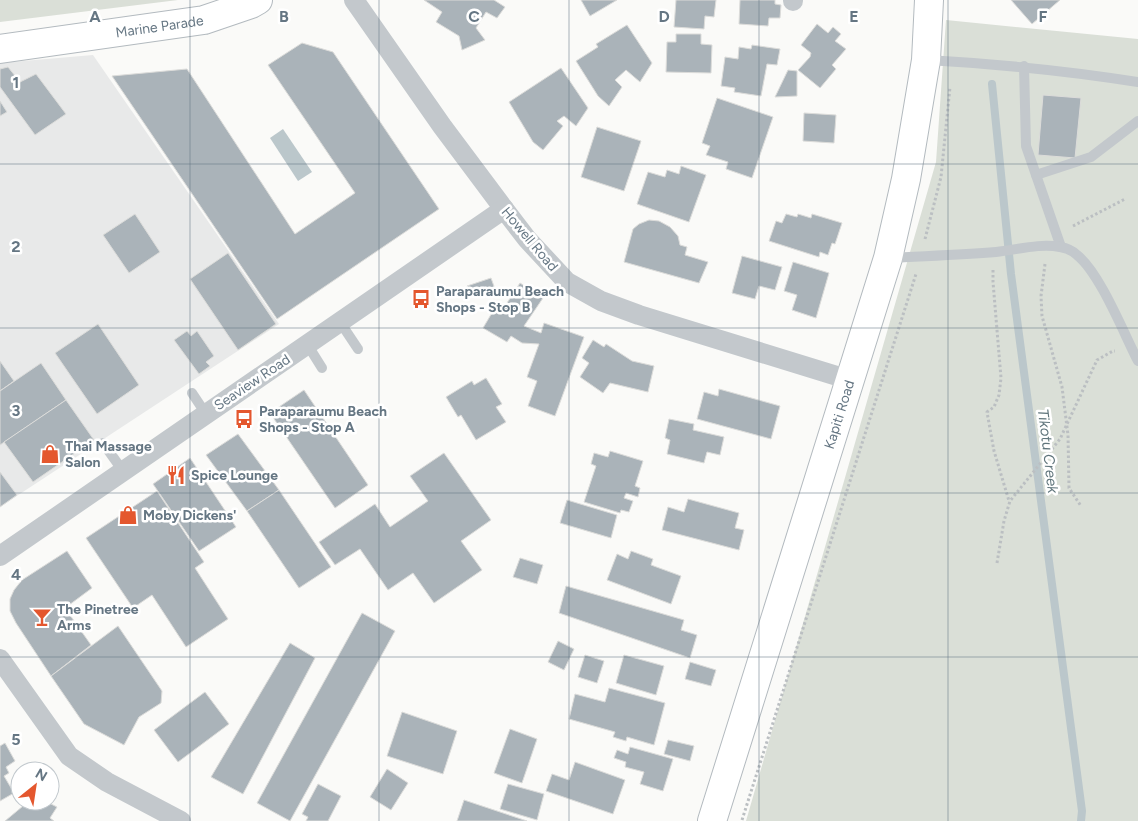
<svg xmlns="http://www.w3.org/2000/svg" width="1138" height="821" viewBox="0 0 1138 821" font-family="Figtree,sans-serif">
<style>
.built{fill:#e8e9e9}
.green{fill:#dadfd7}
.water{fill:#bbc7cb}
.lines{fill:none;stroke-linecap:round;stroke-linejoin:round}
.stream{stroke:#bbc7cb;stroke-width:8}
.building{fill:#aab3b9;stroke:#dcdcda}
.secondary-casing{stroke:#b3babf;stroke-width:30}
.path{stroke:#bbbfc2;stroke-width:3;stroke-dasharray:2.5 2.5;stroke-linecap:butt}
.service{stroke:#c3c8cc;stroke-width:10}
.minor{stroke:#c3c8cc;stroke-width:20}
.secondary{stroke:#fff;stroke-width:28}
.grid{fill:none;stroke:#657683;stroke-width:1;stroke-opacity:0.55}
.labels{text-anchor:middle;stroke-width:5;stroke-linejoin:round;paint-order:stroke}
.street-label{font-size:14px;fill:#657683;stroke:#fff}
.poi-label{font-size:14px;font-weight:bold;fill:#657683;stroke:#fff;text-anchor:start}
.water-label{font-size:15px;font-style:italic;fill:#60757c;stroke:#fff}
.grid-label{font-size:16px;text-anchor:middle;font-weight:bold;fill:#657683;stroke:#fff;stroke-width:5;stroke-linejoin:round;paint-order:stroke}
</style>
<rect width="100%" height="100%" fill="#fafaf8"/>
<polygon class="built" points="93,55 279,324 0,507 0,63"/>
<g class="green">
<polygon points="0,0 178,0 0,22"/>
<polygon points="946,20 1138,39 1138,821 746,821 936,162"/>
</g>
<polygon class="water" points="283,129 312,172 298,181 270,138"/>
<g class="lines">
<polyline class="stream" points="992,84 1011,274 1082,811 1081,821"/>
</g>
<g class="building">
<polygon points="424,0 494,0 505,7 497,18 486,12 476,28 485,40 462,50 459,36 436,22 442,12"/>
<polygon points="581,0 617,0 590,16"/>
<polygon points="676,0 716,0 714,17 705,16 704,29 674,27"/>
<polygon points="740,0 775,0 775,4 781,5 780,18 769,18 768,26 739,24"/>
<polygon points="1011,0 1060,0 1032,24"/>
<polygon points="817,24 828,33 833,27 841,34 835,41 846,49 832,65 836,69 820,88 798,70 810,57 811,53 801,45"/>
<polygon points="627,25 652,63 640,82 626,70 615,80 622,87 609,106 598,96 576,61 598,47 596,44"/>
<polygon points="676,34 701,34 701,44 712,45 711,73 666,72 667,42 676,42"/>
<polygon points="302,43 333,52 439,209 277,319 112,76 187,69 295,234 355,193 268,65"/>
<polygon points="752,45 780,49 777,65 767,64 761,96 734,92 735,88 721,86 725,57 738,59 739,47 751,49"/>
<polygon points="8,67 20,82 36,74 66,114 35,135 0,87 0,69"/>
<polygon points="561,68 588,108 576,126 564,116 557,121 563,126 543,150 533,142 509,102"/>
<polygon points="788,70 797,71 797,96 775,97"/>
<polygon points="1043,95 1081,98 1075,158 1038,155"/>
<polygon points="717,98 773,117 752,178 726,169 728,162 706,155 710,146 702,143"/>
<polygon points="0,101 7,112 0,116"/>
<polygon points="804,113 836,115 834,143 803,141"/>
<polygon points="597,127 641,141 624,191 581,177"/>
<polygon points="681,166 706,175 689,222 637,204 648,172 665,177 667,170 679,174"/>
<polygon points="135,214 160,252 129,273 103,235"/>
<polygon points="786,214 797,217 798,214 811,218 812,214 842,223 835,244 832,243 828,255 820,252 819,257 769,241 776,221 782,223"/>
<polygon points="649,220 659,221 670,227 678,236 680,245 687,247 685,255 708,262 699,283 624,262 633,229 639,224"/>
<polygon points="228,253 276,324 238,350 190,279"/>
<polygon points="742,256 782,267 775,290 759,286 755,299 732,293"/>
<polygon points="793,262 829,273 816,318 792,310 797,295 784,291"/>
<polygon points="491,278 495,289 471,297 467,286"/>
<polygon points="520,283 543,298 524,326 541,333 544,323 584,337 555,416 528,406 537,381 527,377 539,344 522,343 511,336 507,342 483,328 499,301 505,306"/>
<polygon points="98,324 139,385 97,414 55,353"/>
<polygon points="187,331 191,336 197,331 214,356 206,362 210,366 199,374 174,340"/>
<polygon points="593,340 604,347 606,344 632,361 654,366 648,392 610,383 603,393 580,377 589,363 582,358"/>
<polygon points="0,361 14,381 0,391"/>
<polygon points="41,363 66,400 0,445 0,391"/>
<polygon points="486,378 502,404 496,407 506,422 476,440 461,415 458,417 446,397 472,381 474,385"/>
<polygon points="719,389 780,406 771,439 697,419 704,392 718,396"/>
<polygon points="304,390 368,485 335,508 270,413"/>
<polygon points="66,400 94,440 33,482 4,442"/>
<polygon points="669,419 694,424 693,430 724,437 720,455 707,452 704,463 667,454 670,440 665,438"/>
<polygon points="238,434 279,490 247,511 206,455"/>
<polygon points="610,451 643,461 635,486 640,488 638,497 626,493 624,498 633,501 629,512 621,510 620,513 584,502 596,466 591,464 594,453 608,457"/>
<polygon points="444,453 491,520 461,541 482,570 434,603 413,573 388,590 360,549 335,565 319,542 375,504 390,527 428,501 410,476"/>
<polygon points="190,458 236,527 199,551 153,484"/>
<polygon points="0,472 17,495 0,507"/>
<polygon points="279,490 331,567 299,588 247,511"/>
<polygon points="157,491 204,562 195,568 228,619 186,647 152,595 133,608 86,538"/>
<polygon points="688,499 739,513 735,528 744,530 739,550 662,530 668,507 684,512"/>
<polygon points="567,500 617,515 611,538 560,523"/>
<polygon points="67,551 92,588 65,608 91,645 51,676 16,623 10,611 10,599 14,590 22,580"/>
<polygon points="631,551 653,559 651,565 681,576 671,604 607,580 617,554 628,559"/>
<polygon points="520,558 543,565 537,584 513,577"/>
<polygon points="566,586 684,620 681,630 697,635 690,658 559,613"/>
<polygon points="362,613 395,631 290,821 257,803"/>
<polygon points="118,626 162,691 161,703 139,717 124,745 84,724 51,676"/>
<polygon points="558,641 574,649 564,670 548,662"/>
<polygon points="290,643 315,658 243,794 211,777"/>
<polygon points="585,655 604,661 597,683 578,677"/>
<polygon points="624,655 664,666 656,695 616,683"/>
<polygon points="690,662 716,670 711,686 685,679"/>
<polygon points="609,688 665,703 654,745 627,737 626,741 613,737 615,732 569,719 575,694 605,702"/>
<polygon points="205,692 229,724 178,762 154,730"/>
<polygon points="402,712 457,731 443,774 387,756"/>
<polygon points="510,729 537,739 522,783 494,773"/>
<polygon points="668,740 694,746 690,761 664,754"/>
<polygon points="5,743 15,761 6,767 9,773 4,776 14,793 0,801 0,746"/>
<polygon points="630,747 673,759 663,791 640,784 644,772 625,767 626,762 614,758 617,750 628,754"/>
<polygon points="575,762 625,780 613,814 546,791 552,774 569,780"/>
<polygon points="387,769 408,783 391,810 370,797"/>
<polygon points="318,784 341,796 328,821 306,821 308,817 302,814"/>
<polygon points="508,784 544,794 537,820 500,809"/>
<polygon points="464,800 527,821 457,821"/>
<polygon points="29,801 45,801 57,807 50,818 54,821 5,821"/>
</g>
<g class="lines">
<g class="secondary-casing">
<g id="secondary">
<path id="s1" d="M0,49l204,-29 47,-16 7,-4"/>
<path id="s2" d="M712,821l176,-563 18,-79 20,-119 3,-60"/>
</g>
</g>
<g class="path">
<polyline points="1073,226 1125,199"/>
<polyline points="925,239 941,177 950,87"/>
<polyline points="1045,264 1041,296 1042,316 1062,387 1068,435 1069,488 1081,506"/>
<polyline points="993,270 993,282 1001,378 999,395 994,407 987,412 994,451 1009,501"/>
<polyline points="997,563 1004,521 1010,501 1060,439 1097,360 1113,351 1115,351"/>
<polyline points="742,820 916,274"/>
</g>
<g class="service">
<path d="M928,60c71,4 140,11 210,22"/>
<polyline points="1024,66 1026,146 1061,247"/>
<polyline points="1036,175 1091,157 1138,121"/>
<path d="M889,258c35,-2 71,-3 107,-6 21,-2 43,-9 64,-5 6,1 13,4 17,8 23,18 47,79 61,106"/>
<polyline points="340,322 358,349"/>
<polyline points="307,344 322,368"/>
<polyline points="192,393 206,414"/>
<polyline points="103,443 123,471"/>
</g>
<g class="minor">
<polyline points="354,0 442,126 504,209 527,239 567,282 601,301 639,315 850,380"/>
<polyline points="793,1 793,0"/>
<polyline points="0,556 504,209"/>
<polyline points="0,659 69,756 107,782 181,821"/>
</g>
<use href="#secondary" class="secondary"/>
</g>
<path class="grid" d="M190,0v821M379,0v821M569,0v821M759,0v821M948,0v821M0,164h1138M0,328h1138M0,493h1138M0,657h1138"/>
<defs>
<g id="bus-bare" transform="scale(1.5)"><path d="M-5-6H5V4H4V6H2V4H-2V6H-4V4H-5ZM-3.5-4V0h7V-4ZM-3.5 1.2v1.5H-2V1.2ZM2 1.2v1.5H3.5V1.2Z" fill="#e4572e" stroke="#fff" stroke-width="2.5" paint-order="stroke"/></g>
<g id="shop-bare" transform="scale(1.5)"><path d="M-5-2.5h2.3a2.7 3.5 0 0 1 5.4 0H5L5.5 6h-11ZM-1.5-2.5h3a1.5 2.3 0 0 0-3 0Z" fill="#e4572e" stroke="#fff" stroke-width="2.5" paint-order="stroke"/></g>
<g id="restaurant-bare" transform="scale(1.5)"><path d="M-5-6h1v4h1v-4h1v4h1v-4h1v5L-1.5 .5V6h-2V.5L-5-1ZM5-6V6H3V1.5H1.5Q1.5-4 5-6Z" fill="#e4572e" stroke="#fff" stroke-width="2.5" paint-order="stroke"/></g>
<g id="bar-bare" transform="scale(1.5)"><path d="M-6-5H6L.8 .8V4.5H3.5V6h-7V4.5H-.8V.8Z" fill="#e4572e" stroke="#fff" stroke-width="2.5" paint-order="stroke"/></g>
</defs>
<g fill-rule="evenodd">
<use href="#bus-bare" x="421" y="299"/>
<use href="#bus-bare" x="244" y="419"/>
<use href="#shop-bare" x="50" y="454"/>
<use href="#restaurant-bare" x="176" y="475"/>
<use href="#shop-bare" x="128" y="515"/>
<use href="#bar-bare" x="42" y="617"/>
</g>
<g class="labels">
<g class="street-label">
<text dy="5" stroke="none"><textPath href="#s1" startOffset="161">Marine Parade</textPath></text>
<text transform="translate(530 239) rotate(50)" y="5">Howell Road</text>
<text transform="translate(252 382) rotate(-34)" y="5">Seaview Road</text>
<text dy="5" stroke="none"><textPath href="#s2" startOffset="426">Kapiti Road</textPath></text>
</g>
<g class="poi-label">
<text x="436" y="296">Paraparaumu Beach<tspan x="436" dy="16">Shops - Stop B</tspan></text>
<text x="259" y="416">Paraparaumu Beach<tspan x="259" dy="16">Shops - Stop A</tspan></text>
<text x="65" y="451">Thai Massage<tspan x="65" dy="16">Salon</tspan></text>
<text x="191" y="480">Spice Lounge</text>
<text x="143" y="520">Moby Dickens'</text>
<text x="57" y="614">The Pinetree<tspan x="57" dy="16">Arms</tspan></text>
</g>
<g class="water-label">
<text transform="translate(1048 451) rotate(83)" y="5">Tikotu Creek</text>
</g>
</g>
<g class="grid-label">
<text x="95" y="22">A</text>
<text x="284" y="22">B</text>
<text x="474" y="22">C</text>
<text x="664" y="22">D</text>
<text x="854" y="22">E</text>
<text x="1043" y="22">F</text>
<text x="16" y="88">1</text>
<text x="16" y="252">2</text>
<text x="16" y="416">3</text>
<text x="16" y="580">4</text>
<text x="16" y="745">5</text>
</g>
<g transform="translate(35 786) rotate(30)"><circle r="24" fill="#ffffff" stroke="#c1c8cd"/>
<path d="M0-4L9 19L0 12L-9 19Z" fill="#e4572e"/>
<text y="-8" font-size="14" font-weight="bold" text-anchor="middle" fill="#657683">N</text>
</g>
</svg>
